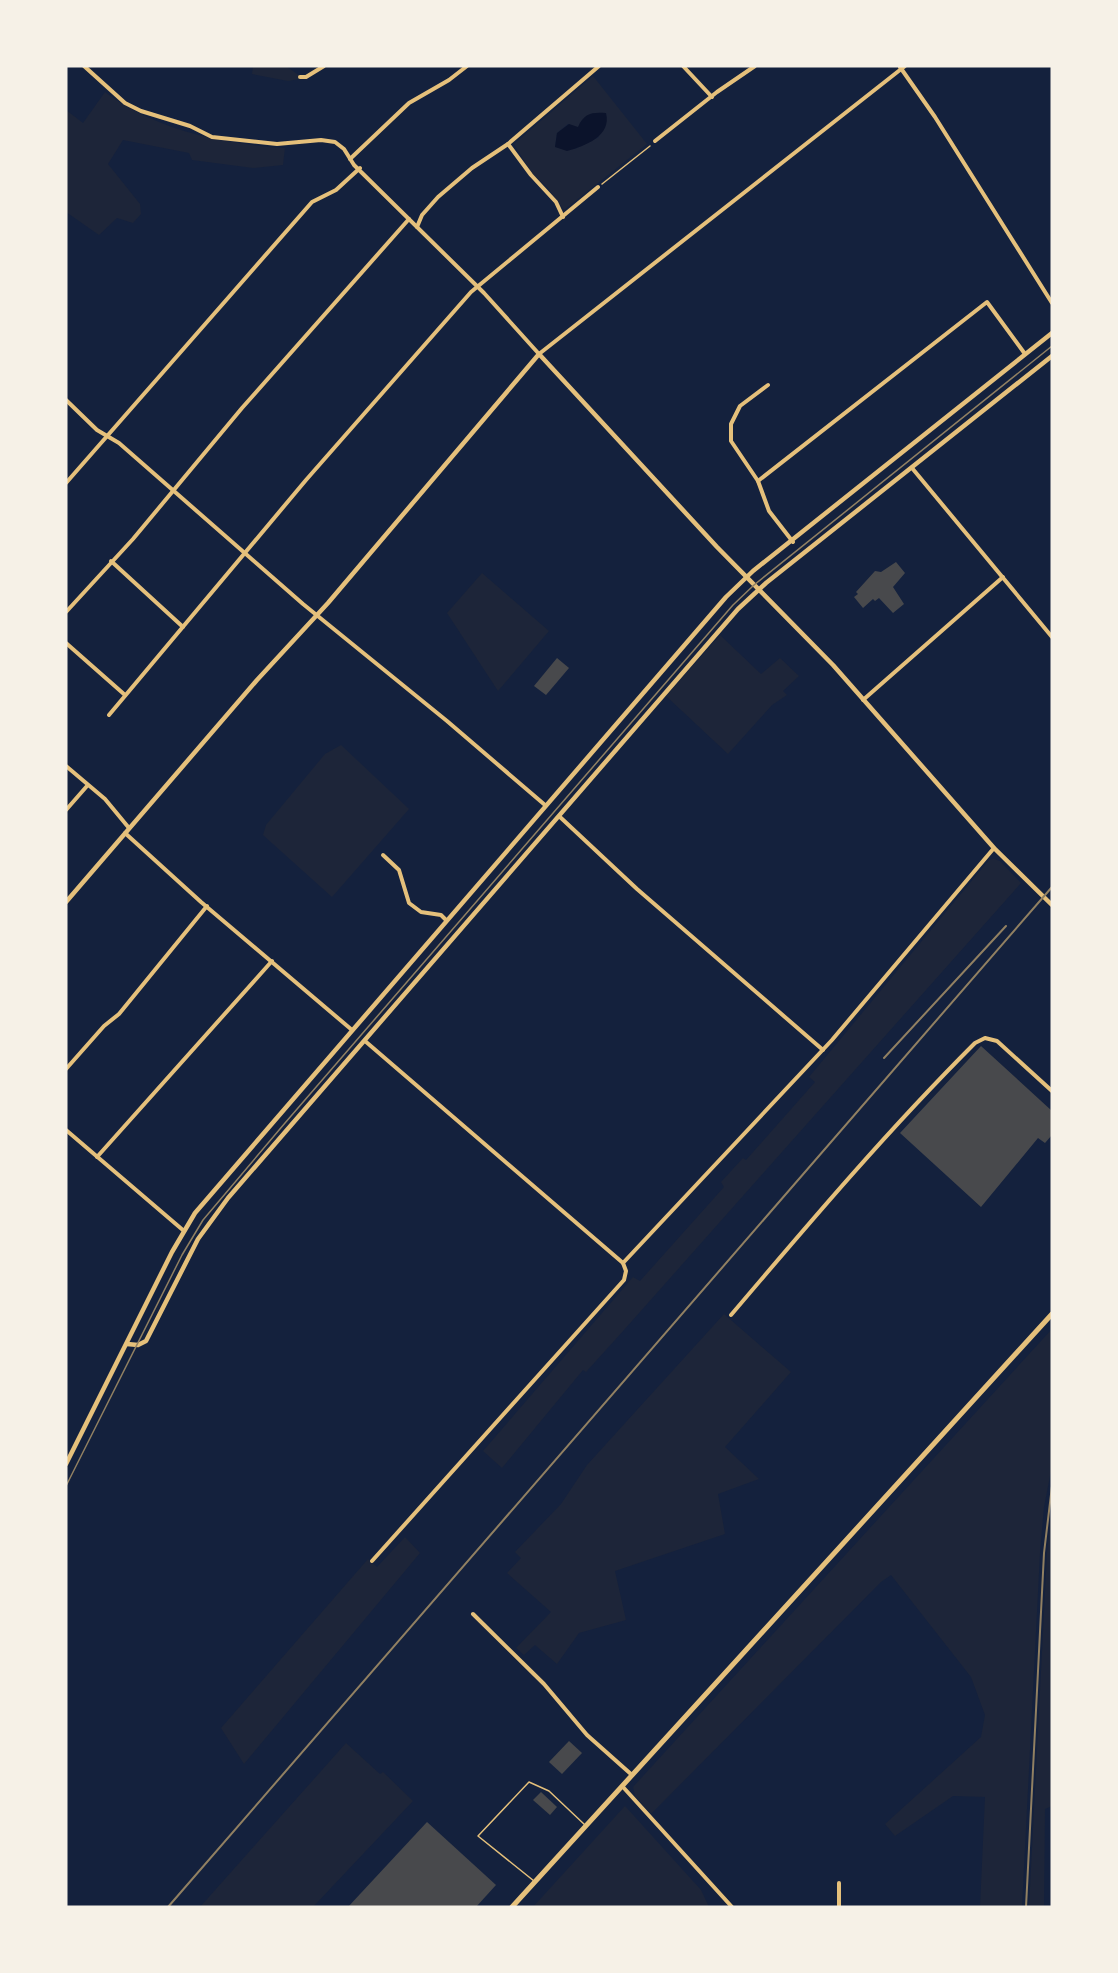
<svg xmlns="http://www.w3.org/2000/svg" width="1118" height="1973" viewBox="0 0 1118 1973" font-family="'IBM Plex Sans',sans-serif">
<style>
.green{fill:#1d2539;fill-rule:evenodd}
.water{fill:#0b132b}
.building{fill:#48494c}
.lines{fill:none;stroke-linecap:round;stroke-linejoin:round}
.path{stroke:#e5c07b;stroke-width:1.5}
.service{stroke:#e5c07b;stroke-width:1.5}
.minor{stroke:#e5c07b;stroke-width:4}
.tertiary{stroke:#e5c07b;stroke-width:4.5}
.primary{stroke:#e5c07b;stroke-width:5}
.tram{stroke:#918062;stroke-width:1.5}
.rail{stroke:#918062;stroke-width:2}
</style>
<rect width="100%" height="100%" fill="#14213d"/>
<g class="green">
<polygon points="253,66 286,66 300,76 299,79 288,81 252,74"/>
<path d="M593,76l54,68 -83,66 -17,-23 -15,-13 -18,-30zM568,124l31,13 -24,12 -20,-2 2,-14z"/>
<path d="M105,92c50,38 118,52 180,56l-2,17 -30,3 -61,-8 -3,-7 -66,-13 -15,24 32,40 1,10 -8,9 -16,-5 -18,17 -33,-23v-102l17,13z"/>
<polygon points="482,573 549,631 498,691 447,613"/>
<polygon points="720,635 761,674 780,658 799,676 783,691 787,695 772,705 728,754 666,696"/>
<polygon points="341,745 409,809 332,897 263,835 266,825 325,754"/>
<polygon points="994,859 1000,861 1021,883 624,1330 586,1372 583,1370 502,1468 483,1451 633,1277 640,1281 724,1187 721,1182 743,1158 746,1160 815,1082 809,1077 989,860"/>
<polygon points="724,1314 791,1372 725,1447 759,1479 718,1494 725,1534 615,1571 626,1620 579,1633 557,1664 535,1645 524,1655 516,1648 551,1612 507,1573 521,1558 515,1552 561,1504 587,1465"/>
<polygon points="1052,1329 1052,1466 1044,1507 1040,1553 1022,1907 980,1907 985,1797 953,1796 895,1836 885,1824 981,1737 985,1715 971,1677 891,1575 881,1582 651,1814 635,1796 633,1787"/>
<polygon points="1052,1506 1052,1806 1045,1809 1044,1907 1029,1907 1047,1553"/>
<polygon points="405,1537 420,1553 244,1764 221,1728 368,1559 377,1567"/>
<polygon points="346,1743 380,1774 383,1772 413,1801 313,1907 200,1907"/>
<polygon points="625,1806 701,1890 709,1907 533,1907"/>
</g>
<path class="water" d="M606,113c6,23 -21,33 -39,38l-12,-4 2,-14 12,-9 9,3c6,-14 14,-15 28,-14z"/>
<g class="building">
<polygon points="896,562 905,573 893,587 904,604 893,613 879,598 875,601 873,599 863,608 854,597 858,594 856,592 875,571 881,572"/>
<polygon points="557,658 569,668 546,695 534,686"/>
<polygon points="981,1046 1052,1111 1052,1135 1045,1143 1038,1138 981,1207 900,1133"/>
<polygon points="569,1741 582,1753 562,1774 549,1762"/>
<polygon points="541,1792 557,1807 550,1815 533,1800"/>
<polygon points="427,1822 496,1885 476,1907 348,1907"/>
</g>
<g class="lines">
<polyline class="path" points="602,184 650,146"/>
<polyline class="service" points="534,1881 478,1836 529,1782 549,1791 585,1825"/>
<g class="minor">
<polyline points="84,66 125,103 141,111 190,126 212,137 277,144 321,140 335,142 344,149 354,165 484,293 539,354 905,66"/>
<polyline points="683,66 712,97"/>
<polyline points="900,67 935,117 1052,303"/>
<polyline points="300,77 306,77 324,66"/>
<polyline points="655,141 717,92 755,66"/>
<polyline points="508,144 531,175 556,202 563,217"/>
<polyline points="350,159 409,103 449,80 467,66"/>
<polyline points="417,227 422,215 438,197 472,168 508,144 599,66"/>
<polyline points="768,385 740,406 731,424 731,441 758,481 769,511 793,542"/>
<polyline points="66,400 97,430 119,443 303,604 447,721 545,805"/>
<polyline points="912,468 1052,637"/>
<polyline points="758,481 987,302 1025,354"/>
<polyline points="66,483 312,202 336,190 360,168"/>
<polyline points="111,561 183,627"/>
<polyline points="66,612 133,539 242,408 409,219"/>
<polyline points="66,643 125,695"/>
<polyline points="863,700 1003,577"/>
<polyline points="109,715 306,480 471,292 598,187"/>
<polyline points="66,766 105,799 129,828"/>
<polyline points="66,810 87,786"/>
<polyline points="560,817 637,889 823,1050"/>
<polyline points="125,833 201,902 352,1030"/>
<polyline points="383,855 399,870 409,903 421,912 441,915 446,920"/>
<polyline points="365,1041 623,1263"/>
<polyline points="66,1069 104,1026 119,1014 207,906"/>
<polyline points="66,1130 184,1231"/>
<polyline points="97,1157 272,961"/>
<path d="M731,1315c79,-93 158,-186 244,-272l10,-5 12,3 55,50"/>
<polyline points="372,1561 624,1280 626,1271 623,1263 832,1040 994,848"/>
<polyline points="473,1614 544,1684 587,1735 632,1775"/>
<polyline points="623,1787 732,1907"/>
<polyline points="839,1883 839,1907"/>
</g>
<g class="tertiary">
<polyline points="66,902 257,680 328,603 539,354 717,547 833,665 994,848 1052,905"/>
<polyline points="127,1344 138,1345 146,1341 198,1239 228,1198 738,609 766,583 1052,356"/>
<polyline points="66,1464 172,1252 195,1213 726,597 753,571 1052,333"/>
</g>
<polyline class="primary" points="512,1907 1052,1314"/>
<polyline class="tram" points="66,1486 182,1255 203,1220 285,1123 733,605 754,585 1052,346"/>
<g class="rail">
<polyline points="884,1058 1006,926"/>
<polyline points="168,1907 1052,887"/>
<polyline points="1026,1907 1044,1553 1052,1486"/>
</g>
</g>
<rect width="1118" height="1973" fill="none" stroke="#f6f1e7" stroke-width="135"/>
</svg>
